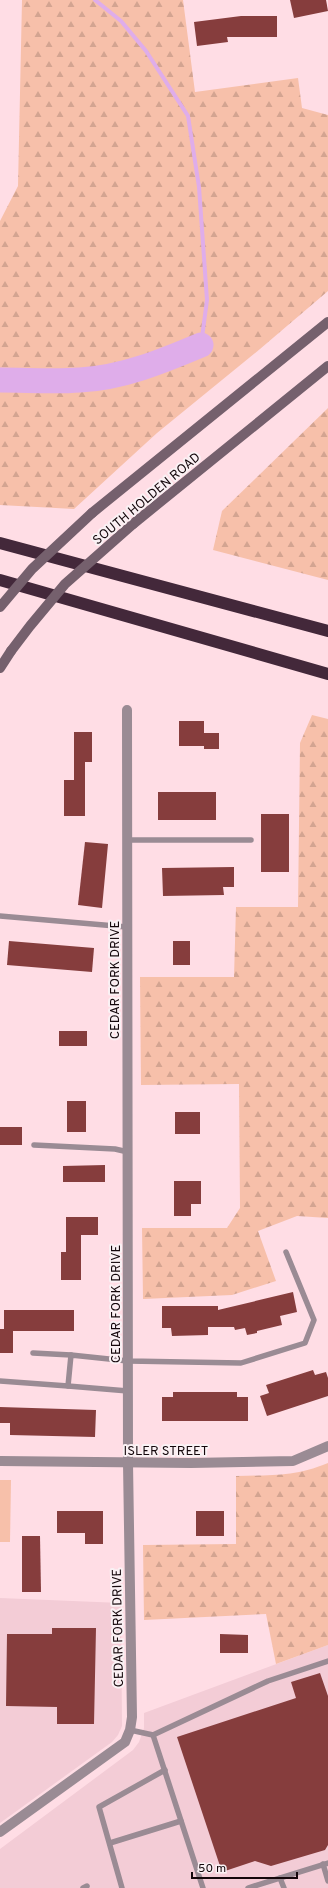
<svg xmlns="http://www.w3.org/2000/svg" width="328" height="1888" viewBox="0 0 328 1888" font-family="Overpass,sans-serif">
<style>
.built{fill:#f3ccd6}
.grass{fill:#f7c0aa}
.forest{fill:url(#forest-firs)}
.lines{fill:none;stroke-linecap:round;stroke-linejoin:round}
.stream{stroke:#dfadea;stroke-width:4}
.river{stroke:#dfadea;stroke-width:25}
.building{fill:#863d3d}
.service{stroke:#9a8b94;stroke-width:5.5}
.minor{stroke:#9a8b94;stroke-width:10}
.tertiary{stroke:#9a8b94;stroke-width:10}
.secondary{stroke:#75606d;stroke-width:10}
.motorway{stroke:#43283a;stroke-width:12}
.secondary-bridge{stroke:#75606d;stroke-width:10}
.labels{text-anchor:middle;stroke-width:4;stroke-linejoin:round;paint-order:stroke}
.street-label{font-size:13px;fill:#14070b;stroke:#faf1f4}
</style>
<defs>
<pattern id="forest-firs" width="22" height="20" patternUnits="userSpaceOnUse"><rect width="22" height="20" fill="#f7c0aa"/><path d="M5 1l3.5 6h-7zM16 11l3.5 6h-7z" fill="#d3a491"/></pattern>
</defs>
<rect width="100%" height="100%" fill="#ffdde5"/>
<g class="built">
<polygon points="0,1598 121,1603 122,1726 118,1735 112,1742 0,1823"/>
<polygon points="328,1645 328,1888 0,1888 0,1849 133,1750 139,1742 144,1728 144,1713"/>
</g>
<polygon class="grass" points="0,1480 11,1480 10,1542 0,1542"/>
<g class="forest">
<polygon points="22,0 183,0 195,92 298,78 302,108 328,115 328,291 260,349 157,433 74,509 0,505 0,221 18,186"/>
<polygon points="328,408 328,580 213,550 222,511"/>
<polygon points="312,715 328,719 328,1218 297,1216 258,1231 276,1281 232,1295 143,1299 142,1228 227,1228 240,1208 239,1084 141,1085 140,977 234,977 236,907 298,907 300,743"/>
<path d="M328,1463v182l-52,19 -10,-50 -122,6 -1,-75 93,-1v-68c35,-1 58,1 92,-13z"/>
</g>
<g class="lines">
<polyline class="stream" points="95,0 121,21 146,51 188,116 199,187 207,300 201,345"/>
<path class="river" d="M0,380c27,0 54,2 80,0 42,-2 83,-19 121,-35"/>
</g>
<g class="building">
<polygon points="290,0 326,0 328,11 294,18"/>
<polygon points="241,16 277,16 277,37 227,37 228,42 197,46 194,22"/>
<polygon points="179,721 204,721 204,733 219,733 219,749 204,749 204,746 179,746"/>
<polygon points="74,732 92,732 92,762 85,762 85,816 64,816 64,780 74,780"/>
<rect x="158" y="792" width="58" height="28"/>
<rect x="261" y="814" width="28" height="58"/>
<polygon points="85,842 108,844 102,908 78,905"/>
<polygon points="234,867 234,887 223,887 224,895 163,896 162,868"/>
<polygon points="9,941 94,948 92,972 7,965"/>
<rect x="173" y="941" width="17" height="24"/>
<rect x="59" y="1031" width="28" height="15"/>
<rect x="67" y="1101" width="19" height="31"/>
<rect x="175" y="1112" width="25" height="22"/>
<rect x="0" y="1127" width="22" height="18"/>
<polygon points="105,1165 105,1182 63,1182 63,1166"/>
<polygon points="174,1181 201,1181 201,1204 191,1204 191,1216 174,1216"/>
<polygon points="66,1217 98,1217 98,1235 81,1235 81,1280 61,1280 61,1252 66,1252"/>
<polygon points="293,1292 297,1312 280,1316 282,1325 257,1331 257,1333 247,1335 245,1328 235,1330 234,1327 208,1327 208,1335 172,1336 171,1328 162,1328 162,1306 218,1306 218,1310"/>
<polygon points="4,1310 74,1310 74,1331 13,1331 13,1353 0,1353 0,1329 4,1329"/>
<polygon points="313,1370 315,1375 326,1372 328,1378 328,1396 267,1416 260,1396 269,1393 266,1385"/>
<polygon points="173,1392 237,1392 237,1397 248,1397 248,1421 162,1421 162,1397 173,1397"/>
<polygon points="0,1407 96,1410 95,1437 10,1435 10,1423 0,1423"/>
<polygon points="57,1511 103,1511 103,1544 85,1544 85,1533 57,1533"/>
<rect x="196" y="1511" width="28" height="25"/>
<polygon points="22,1536 40,1536 41,1592 22,1592"/>
<polygon points="52,1628 96,1628 94,1724 57,1724 57,1707 6,1706 7,1634 52,1634"/>
<polygon points="220,1634 248,1635 248,1653 220,1653"/>
<polygon points="320,1673 328,1696 328,1845 325,1850 271,1866 255,1861 222,1872 177,1737 296,1698 291,1682"/>
</g>
<g class="lines">
<g class="service">
<polyline points="127,840 251,840"/>
<polyline points="0,916 127,927"/>
<polyline points="34,1145 115,1149 128,1152"/>
<polyline points="33,1353 71,1355"/>
<polyline points="0,1381 68,1386"/>
<polyline points="128,1391 68,1386 71,1355 128,1361 241,1363 305,1343 314,1320 286,1252"/>
<polyline points="130,1730 153,1735 268,1681 328,1661"/>
<polyline points="153,1735 203,1888"/>
<polyline points="110,1843 181,1821"/>
<polyline points="323,1864 328,1881"/>
<polyline points="280,1878 284,1888"/>
<polyline points="83,1888 87,1886"/>
<polyline points="122,1888 99,1807 165,1770"/>
<polyline points="248,1888 328,1863"/>
</g>
<polyline class="minor" points="0,1832 125,1742 130,1730 132,1717 128,1463 127,710"/>
<polyline class="tertiary" points="0,1461 191,1463 293,1461 328,1446"/>
<g class="secondary">
<polyline points="92,513 328,322"/>
<polyline points="133,524 328,366"/>
<polyline points="0,668 11,651"/>
</g>
<g class="motorway">
<polyline points="0,543 328,631"/>
<polyline points="0,580 328,674"/>
</g>
<g class="secondary-bridge">
<polyline points="0,607 32,569 92,513"/>
<polyline points="11,651 30,626 65,584 133,524"/>
</g>
</g>
<g class="labels">
<g class="street-label">
<text transform="translate(146 498) rotate(-40)" y="5">SOUTH HOLDEN ROAD</text>
<text transform="translate(114 980) rotate(-90)" y="5">CEDAR FORK DRIVE</text>
<text transform="translate(115 1304) rotate(-90)" y="5">CEDAR FORK DRIVE</text>
<text x="166" y="1455">ISLER STREET</text>
<text transform="translate(117 1628) rotate(-91)" y="5">CEDAR FORK DRIVE</text>
</g>
</g>
<path d="M192 1872v6h105v-6" fill="none" stroke="#14070b" stroke-width="2"/>
<text x="198" y="1872" font-size="12" fill="#14070b" stroke="#faf1f4" stroke-width="3" paint-order="stroke">50 m</text>
</svg>
